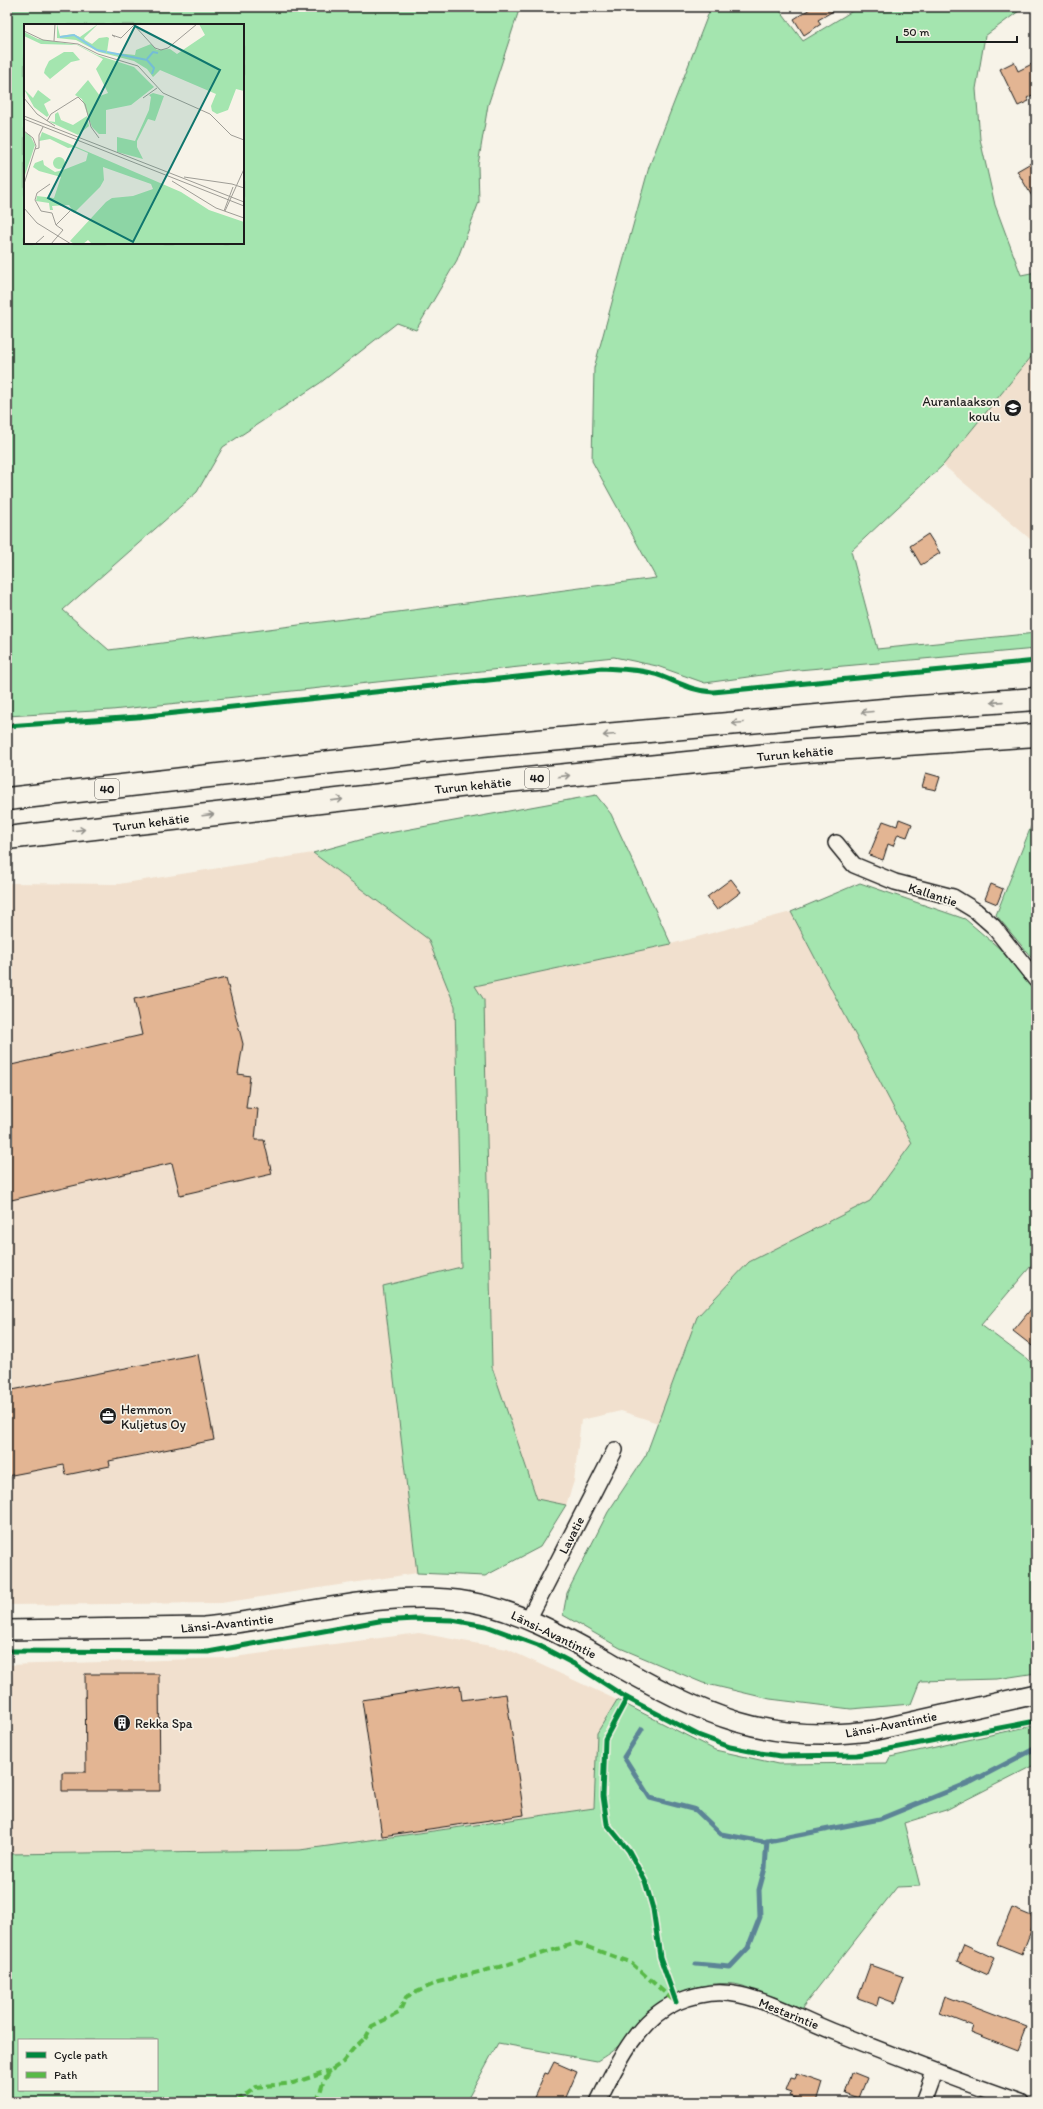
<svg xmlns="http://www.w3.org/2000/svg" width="1043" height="2109" viewBox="0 0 1043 2109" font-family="Itim,sans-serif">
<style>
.built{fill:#f1e0ce}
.green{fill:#a4e5af;stroke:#608066;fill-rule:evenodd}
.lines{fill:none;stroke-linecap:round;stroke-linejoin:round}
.stream{stroke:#5c8496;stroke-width:5}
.building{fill:#e3b593;stroke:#1c1c1c}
.minor-casing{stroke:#1c1c1c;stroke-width:18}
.tertiary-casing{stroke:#1c1c1c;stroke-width:22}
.trunk-casing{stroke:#1c1c1c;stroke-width:25}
.minor{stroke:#f7f3e8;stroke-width:15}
.tertiary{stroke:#f7f3e8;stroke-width:19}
.trunk{stroke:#f7f3e8;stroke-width:22}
.quiet{stroke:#58b947;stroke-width:4;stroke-dasharray:8 4;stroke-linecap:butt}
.cycleway-casing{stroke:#f7f3e8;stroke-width:8}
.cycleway{stroke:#00873e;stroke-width:5}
.oneway{stroke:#94928c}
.labels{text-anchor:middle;stroke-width:3.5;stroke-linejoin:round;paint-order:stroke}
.shield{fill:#f7f3e8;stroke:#5e5c59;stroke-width:1}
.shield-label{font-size:12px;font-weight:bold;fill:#1c1c1c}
.poi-label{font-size:13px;fill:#1c1c1c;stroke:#f7f3e8;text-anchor:start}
.street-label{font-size:13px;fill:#1c1c1c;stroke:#f7f3e8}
.inset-river{fill:none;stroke:#87c9e8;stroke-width:2}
.inset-road{fill:none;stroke:#9f9d96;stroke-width:1}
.view{fill:#0f766e;fill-opacity:0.15;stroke:#0f766e;stroke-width:2}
.inset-edge{fill:none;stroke:#1c1c1c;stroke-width:2}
</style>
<rect width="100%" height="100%" fill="#f7f3e8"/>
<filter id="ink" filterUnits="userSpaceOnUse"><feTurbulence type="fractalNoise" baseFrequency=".025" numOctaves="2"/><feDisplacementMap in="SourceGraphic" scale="8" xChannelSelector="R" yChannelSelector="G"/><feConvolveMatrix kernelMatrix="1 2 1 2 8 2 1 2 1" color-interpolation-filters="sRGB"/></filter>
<g filter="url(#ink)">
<g class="built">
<polygon points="1036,351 1036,544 943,465"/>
<polygon points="313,853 428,939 455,1006 461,1267 383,1286 417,1573 221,1603 7,1605 7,883 119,884"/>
<polygon points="791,912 912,1143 870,1201 749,1262 697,1317 658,1423 621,1411 581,1420 574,1481 566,1505 537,1499 492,1367 484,1000 475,986 671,944"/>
<polygon points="419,1633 507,1649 617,1700 597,1733 594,1808 300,1850 7,1854 7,1665 226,1658"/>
</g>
<g class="green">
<path d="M7,7h513l-32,98 -10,60 1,37 -22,58 -41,70 -19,-7 -77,60 -97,64 -26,45 -134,118 46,40 547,-72 -64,-117 2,-93 55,-201 62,-160h66l26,34 56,-34h177v2l-13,-1 -38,28 -9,53 4,50 15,66 26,70 15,-3v79l-93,114 -92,86 26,98 159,-16v16l-238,21 -93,13 -48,-17 -43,-9 -502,53 -105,6zM25,25h218v218h-218z"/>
<polygon points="596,795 611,814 671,944 475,986 484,1000 492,1367 537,1499 566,1505 540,1547 485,1576 417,1573 383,1286 461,1267 455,1006 428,939 313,853 378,835"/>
<polygon points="1036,814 1036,963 996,915"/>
<polygon points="860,883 965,919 999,948 1036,992 1036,1260 981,1325 1036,1366 1036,1673 997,1679 920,1681 911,1704 851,1709 770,1699 703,1683 620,1648 563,1615 567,1593 608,1512 646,1455 697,1317 749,1262 870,1201 912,1143 791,912"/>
<path d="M617,1700l98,50 63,14 109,-1 3,-6 146,-32v39l-90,46 -42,13 16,63 -23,1 -99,126c-18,-10 -35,-20 -55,-27 -26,-8 -68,4 -89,21 -13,10 -22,24 -33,36 -6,7 -16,13 -24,18l-99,-18 -32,59h-459v-248l293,-4 294,-42 3,-75zM19,2040h138v50h-138z"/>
</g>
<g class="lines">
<g class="stream">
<polyline points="642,1729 624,1757 650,1798 696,1810 721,1834 763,1842 880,1819 971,1782 1036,1748"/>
<polyline points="696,1964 730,1967 748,1948 760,1917 759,1890 765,1868 767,1841"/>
</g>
</g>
<g class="building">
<polygon points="813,7 840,7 818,20 821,24 804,35 794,19"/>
<polygon points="1014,62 1018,71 1036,62 1036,93 1027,98 1029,101 1018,106 1000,69"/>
<polygon points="1036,160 1036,203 1017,171"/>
<polygon points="928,534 940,553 921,565 910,546"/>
<polygon points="926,773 940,777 936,790 922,787"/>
<polygon points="899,819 912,824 907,837 898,834 893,846 888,844 883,860 869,855 883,821 897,826"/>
<polygon points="731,879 741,892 717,910 707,897"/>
<polygon points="991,884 1003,889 997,904 985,899"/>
<polygon points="226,978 243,1044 238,1074 250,1076 246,1108 258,1109 255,1140 264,1140 272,1174 180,1195 172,1163 7,1201 7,1066 142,1035 134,999"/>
<polygon points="1036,1303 1036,1349 1013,1331"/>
<polygon points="198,1354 214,1440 109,1461 110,1466 66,1475 64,1465 7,1476 7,1391"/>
<polygon points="85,1674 159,1674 160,1791 62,1791 62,1772 86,1772"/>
<polygon points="460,1685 462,1700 506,1694 524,1815 382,1836 362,1700"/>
<polygon points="1012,1908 1036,1918 1022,1954 997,1944"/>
<polygon points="964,1944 995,1958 988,1975 957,1961"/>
<polygon points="870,1965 904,1977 895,2003 879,1997 877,2005 858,1998"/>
<polygon points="945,1996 1026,2027 1017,2050 971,2032 973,2026 939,2013"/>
<polygon points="554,2062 577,2072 564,2102 532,2102 545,2073 548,2074"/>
<polygon points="852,2072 867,2078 859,2098 845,2093"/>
<polygon points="797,2073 823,2082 817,2102 808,2102 790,2096 792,2092 786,2090 791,2077 795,2078"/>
</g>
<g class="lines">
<g class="minor-casing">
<g id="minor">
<polyline points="836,843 854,865 895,882 953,897 976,911 993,926 1036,980"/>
<polyline points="528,1620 615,1450"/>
<path d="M598,2102c18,-36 39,-83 79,-100 19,-8 42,-12 63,-7 32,7 62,24 92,36 63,25 125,49 188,71"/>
<polyline points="923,2102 934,2072"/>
</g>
</g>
<g class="tertiary-casing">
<path id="tertiary" d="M7,1630l197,-3c85,-8 181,-40 266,-25 51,9 97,36 142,61 92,52 156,83 264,67l160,-36"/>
</g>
<g class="trunk-casing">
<g id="trunk">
<polyline points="7,799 437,750 906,708 1036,699"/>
<polyline points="7,838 477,784 806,751 1036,735"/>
</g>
</g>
<use href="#minor" class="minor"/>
<use href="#tertiary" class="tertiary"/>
<use href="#trunk" class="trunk"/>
<g class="quiet">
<polyline points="365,2039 372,2026 399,2013 406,1997 438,1982 499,1967 576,1943 630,1962 673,2000"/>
<polyline points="236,2102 256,2087 293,2083 330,2071"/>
<polyline points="317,2102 323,2083 330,2071 343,2062 353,2049 367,2036"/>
</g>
<g class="cycleway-casing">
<g id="cycleway">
<path d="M7,726l130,-9 465,-49c18,1 36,1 53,6 21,7 36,17 58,18l323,-31"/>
<polyline points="7,1651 208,1652 379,1621 416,1619 452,1620 486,1626 538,1645 574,1664 627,1698 698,1735 730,1747 760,1753 781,1756 857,1755 1036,1721"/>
<polyline points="627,1698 605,1739 603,1796 607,1824 629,1851 645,1881 653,1909 660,1957 676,2002"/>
</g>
</g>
<use href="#cycleway" class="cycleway"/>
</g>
<defs><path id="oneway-shaft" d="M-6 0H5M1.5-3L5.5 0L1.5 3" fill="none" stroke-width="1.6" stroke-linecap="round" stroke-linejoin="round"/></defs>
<g class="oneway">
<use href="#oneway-shaft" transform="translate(997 702) rotate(176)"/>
<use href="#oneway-shaft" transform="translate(867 712) rotate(175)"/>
<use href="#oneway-shaft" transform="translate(738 723) rotate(175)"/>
<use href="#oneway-shaft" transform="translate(609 735) rotate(175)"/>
<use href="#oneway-shaft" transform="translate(564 776) rotate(-6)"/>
<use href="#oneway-shaft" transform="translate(337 800) rotate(-7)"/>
<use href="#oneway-shaft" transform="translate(208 815) rotate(-7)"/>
<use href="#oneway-shaft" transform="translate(79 830) rotate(-7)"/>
</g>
</g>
<defs>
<g id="school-disc" transform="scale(0.9)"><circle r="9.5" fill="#1c1c1c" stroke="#f7f3e8"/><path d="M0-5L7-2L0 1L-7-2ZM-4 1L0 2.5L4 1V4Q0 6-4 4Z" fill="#fff"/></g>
<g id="office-disc" transform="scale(0.9)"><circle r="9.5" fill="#1c1c1c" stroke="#f7f3e8"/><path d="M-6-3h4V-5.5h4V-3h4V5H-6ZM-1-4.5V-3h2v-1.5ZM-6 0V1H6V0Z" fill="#fff"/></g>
<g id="building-disc" transform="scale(0.9)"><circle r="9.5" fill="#1c1c1c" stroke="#f7f3e8"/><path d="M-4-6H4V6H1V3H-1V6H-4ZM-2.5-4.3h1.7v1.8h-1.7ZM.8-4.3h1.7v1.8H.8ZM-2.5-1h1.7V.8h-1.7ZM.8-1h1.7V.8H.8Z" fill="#fff"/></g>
</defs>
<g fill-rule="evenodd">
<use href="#school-disc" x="1013" y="408"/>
<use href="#office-disc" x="108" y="1416"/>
<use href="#building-disc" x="122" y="1723"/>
</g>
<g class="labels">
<g class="shield">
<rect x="525" y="768" width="24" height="20" rx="3"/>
<rect x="95" y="779" width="24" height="20" rx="3"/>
</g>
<g class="shield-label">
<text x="537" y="782">40</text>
<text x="107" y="793">40</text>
</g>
<g class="poi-label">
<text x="1000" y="406" text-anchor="end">Auranlaakson<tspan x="1000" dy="15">koulu</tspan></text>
<text x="121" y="1414">Hemmon<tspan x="121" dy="15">Kuljetus Oy</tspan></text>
<text x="135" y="1728">Rekka Spa</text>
</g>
<g class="street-label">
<text transform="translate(795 753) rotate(-5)" y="5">Turun kehätie</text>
<text transform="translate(473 785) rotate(-6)" y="5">Turun kehätie</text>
<text transform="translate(151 822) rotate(-7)" y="5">Turun kehätie</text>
<text transform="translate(933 894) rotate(18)" y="5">Kallantie</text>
<text transform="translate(571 1535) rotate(-63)" y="5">Lavatie</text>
<text transform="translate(227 1623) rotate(-6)" y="5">Länsi-Avantintie</text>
<text transform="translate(554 1634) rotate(26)" y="5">Länsi-Avantintie</text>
<text transform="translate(891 1724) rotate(-11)" y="5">Länsi-Avantintie</text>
<text transform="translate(789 2013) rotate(22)" y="5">Mestarintie</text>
</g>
</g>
<g transform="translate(24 24)">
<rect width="220" height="220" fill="#f7f3e8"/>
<path d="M33,0l3,12 13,-2 7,3 18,-13 -14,14 1,2 7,4 7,-6 8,-1 2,1 -2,14 28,3 1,-5 15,-6 6,6 13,-1 7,5 28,-19 -6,-11h45v67l-8,-2 -8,21 -11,4 -5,-3 -1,-5 5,-12 -56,-24 -7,7 -6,-8 -13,-8 -35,-9 -23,-12 -19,-2zM0,8l14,7 40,6 19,10 37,12 20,20 -23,18 -25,5v24h-7l-7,-7 -10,-28 -7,-4 13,-15 12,16 8,-3 -12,-24 7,-10 -26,-14 -36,-1 -17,-8zM40,28h9l7,8 -9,2 -21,17 -6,-6 1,-4 4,-8zM0,65l9,9 5,-8 13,10 -7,4 5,11 -2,2 -13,-10zM129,69l11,3 -9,25 -7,-2 -11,22v6l6,12 -26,-7v-15l18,4 14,-31 2,-13 -2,-2zM34,88l3,8 12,5 14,-9 2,10 -11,9 -30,-14 7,1v-8zM0,108l6,3 5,10 -11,33zM18,108l139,60 28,18 35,12v22h-152l-4,-4 -5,4h-9l-4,-3 36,-39 6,-4 21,-2 20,-7 -2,-5 -48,-17 1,13 -4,7 -26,26 -5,-8 -17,1 1,4h-3l-1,-7 -13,-2 1,-5 17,2 7,-21 -22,-6 -6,-4 2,-4 8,-3 1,5 11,7 8,-2 23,-9 2,-8 -14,-6 -6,1 -18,-9 -11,2zM29 139a6 6 0 1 1 12 0a6 6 0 1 1-12 0Z" fill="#a4e5af"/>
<path class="inset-river" d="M36,13l14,-2 23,15 9,2M83,28l40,8 7,8 -2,6M123,35l6,-7 5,1"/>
<path class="inset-road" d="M109,0l22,24 6,2 7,-2 29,-24M0,7l19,9 35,4 20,10 40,12 25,27 47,21 21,21 13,5M91,13l-3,-2 9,3 13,-13M30,17l1,-17M0,74l13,16 18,12M119,74l14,-10M0,92l220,86M0,95l220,87M23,97l4,-7 27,-17 7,7 6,23 8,11M0,107l9,7 3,8 -12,38M11,125l4,-1v-13l4,-8M160,153l48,7 12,4M148,157l44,27 28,10M26,160l-13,9 -2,7 6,11 11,2 4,12 7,5 -12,14M0,184l13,15 34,21M200,187l9,-24M201,187l19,-42M32,201l14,-14M11,220l9,-8"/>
<path class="view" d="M111,2l85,44 -87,172 -85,-44z"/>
<rect width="220" height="220" class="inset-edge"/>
</g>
<rect width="1043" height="2109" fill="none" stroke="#f7f3e8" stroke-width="24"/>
<rect x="12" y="12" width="1019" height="2085" fill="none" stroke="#1c1c1c" stroke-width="1.5" filter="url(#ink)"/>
<rect x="18" y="2039" width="140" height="52" fill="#f7f3e8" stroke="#9f9d96"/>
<rect x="26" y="2052" width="20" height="6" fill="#00873e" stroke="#9f9d96"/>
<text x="54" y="2059" font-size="12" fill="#1c1c1c">Cycle path</text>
<rect x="26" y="2072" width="20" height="6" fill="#58b947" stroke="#9f9d96"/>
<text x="54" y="2079" font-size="12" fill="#1c1c1c">Path</text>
<path d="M897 36v6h120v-6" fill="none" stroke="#1c1c1c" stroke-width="2"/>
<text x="903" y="36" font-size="12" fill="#1c1c1c" stroke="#f7f3e8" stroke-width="3" paint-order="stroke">50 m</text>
</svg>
